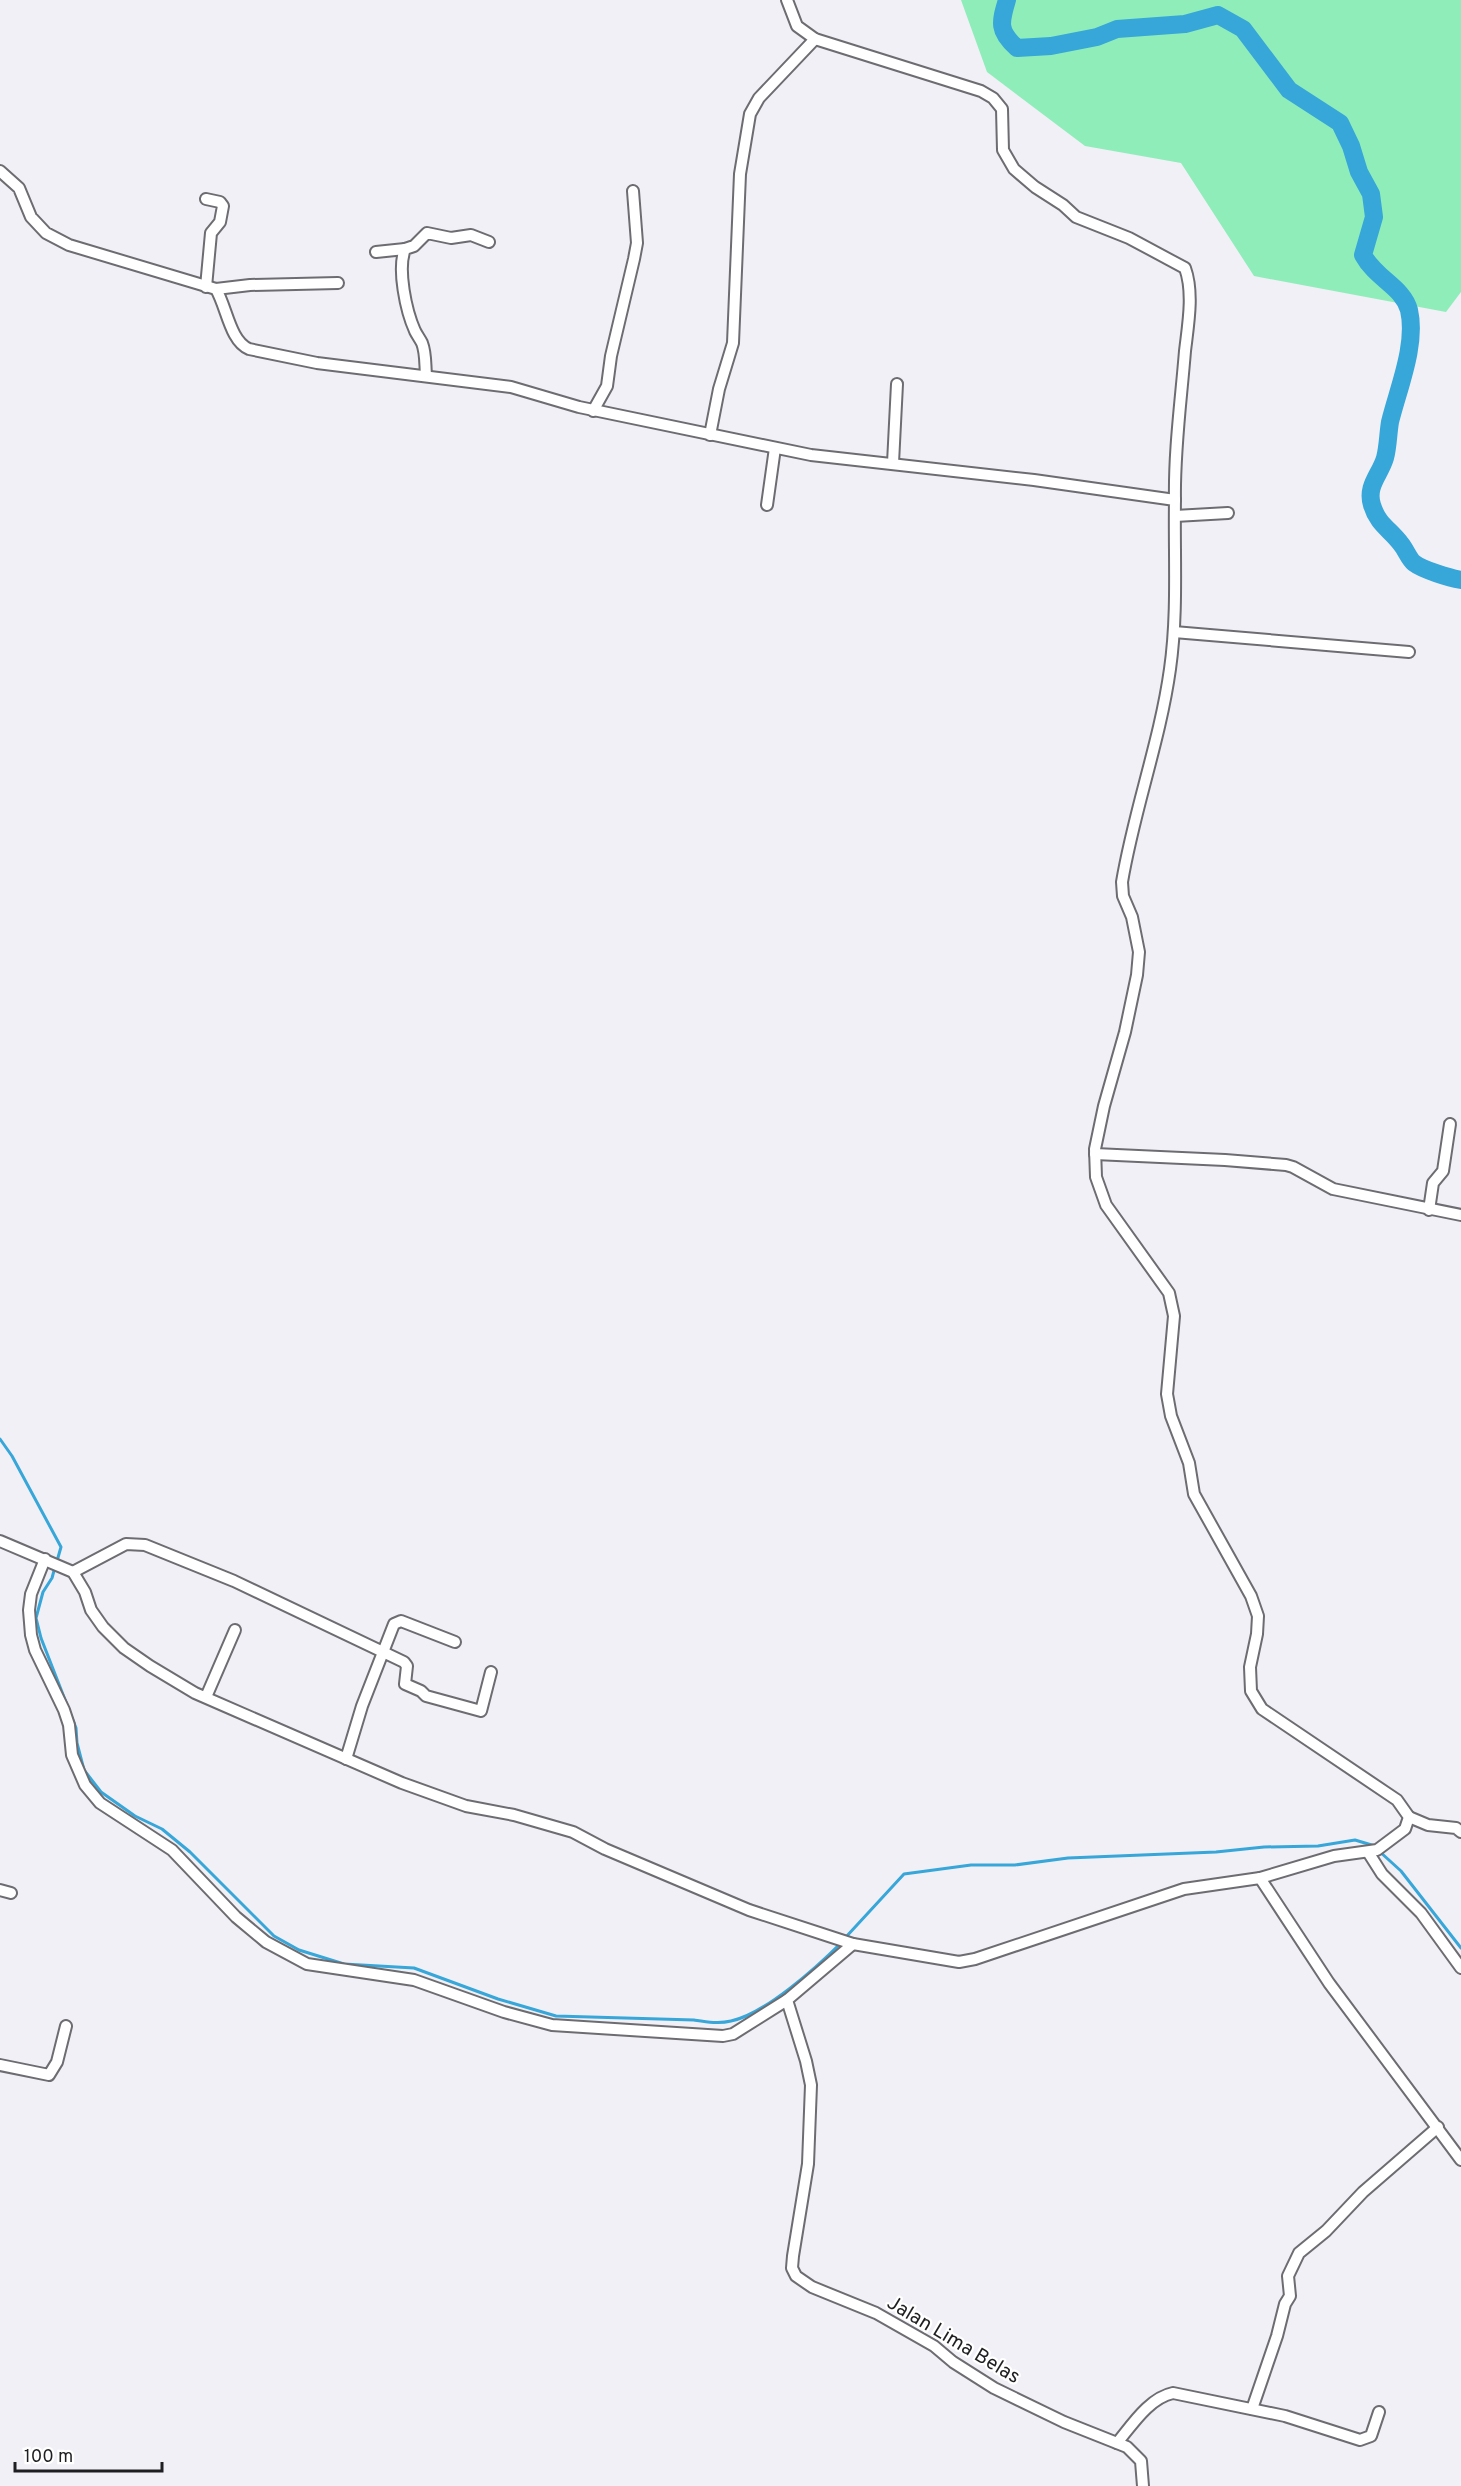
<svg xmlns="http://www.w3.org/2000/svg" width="1461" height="2486" viewBox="0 0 1461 2486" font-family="Overpass,sans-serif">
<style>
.green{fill:#8fedba}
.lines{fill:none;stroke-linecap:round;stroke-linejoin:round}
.stream{stroke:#37a6d9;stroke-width:3}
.river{stroke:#37a6d9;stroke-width:18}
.minor-casing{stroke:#6d6c71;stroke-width:14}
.minor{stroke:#fff;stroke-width:10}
.labels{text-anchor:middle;stroke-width:4.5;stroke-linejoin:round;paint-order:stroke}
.street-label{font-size:20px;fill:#1f1f21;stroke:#fff}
</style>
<rect width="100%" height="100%" fill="#f1f0f6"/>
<polygon class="green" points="961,0 1461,0 1461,292 1446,312 1254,276 1181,163 1085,146 987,72"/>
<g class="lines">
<g class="stream">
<polyline points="0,1439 12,1456 61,1547 57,1561"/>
<path d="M55,1567l-3,11 -9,14 -7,26 5,20 35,90 1,15 7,27 17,22 34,24 27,13 28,23 84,84 25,14 45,14 70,4 84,31 58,17 138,4c13,2 25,4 37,1 34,-7 86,-54 110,-78"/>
<polyline points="1379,1851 1401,1871 1461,1948"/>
<polyline points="845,1938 904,1874 971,1865 1015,1865 1068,1858 1216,1852 1264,1847 1318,1846 1355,1840 1375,1846"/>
</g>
<path class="river" d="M1007,0c-7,23 -9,31 10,48l34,-2 46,-9 20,-8 68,-5 33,-9 25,14 46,61 51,33 11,23 8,26 12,22 3,23 -11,38c13,24 40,32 46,55 8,35 -11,79 -19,112 -2,12 -2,25 -5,36 -5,17 -19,28 -13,47 6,20 18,24 29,39 5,6 8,15 13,19 9,7 36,15 47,17"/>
<g class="minor-casing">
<g id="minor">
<path d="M787,0l10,26 18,13 166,52 12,7 9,11 1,41 11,19 21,18 28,18 13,12 53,21 56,30c9,25 3,57 0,83 -4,50 -11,100 -10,149"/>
<path d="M0,171l19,17 12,29 15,16 23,12 147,44c11,19 14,52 33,60l68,14 194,24 68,20 232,48 223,25 141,20c-1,56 3,113 -5,169 -10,72 -36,141 -48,213l1,14 9,21 7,35 -2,23 -12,57 -21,74 -9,43 1,28 10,28 63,88 5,23 -7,78 4,22 18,47 5,31 57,102 7,20 -1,18 -7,33 1,24 11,18 135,91 12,17 -4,12 -28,21 -43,6 -74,22 -76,11 -209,70 -16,3 -106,-18 -104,-34 -144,-61 -32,-17 -59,-17 -48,-9 -64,-23 -207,-90 -45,-27 -26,-18 -21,-21 -12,-17 -6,-18 -12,-20 -73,-31"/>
<polyline points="376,252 405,249"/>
<polyline points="206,287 211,233 220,222 223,206 220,202 206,199"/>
<polyline points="216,289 250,285 338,283"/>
<path d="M426,375c-1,-11 0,-22 -4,-32 -2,-4 -5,-8 -7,-12 -9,-20 -18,-62 -10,-82l9,-3 13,-13 24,5 20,-3 18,7"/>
<polyline points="593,411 607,386 611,356 634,259 637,243 633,191"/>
<polyline points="710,435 719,389 733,343 740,174 750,114 759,98 815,39"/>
<polyline points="893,463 897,384"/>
<polyline points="767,505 775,448"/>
<polyline points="1175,516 1228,513"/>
<polyline points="1174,632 1409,652"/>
<polyline points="1095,1154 1225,1160 1286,1165 1293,1167 1333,1189 1461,1215"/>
<polyline points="1429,1210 1433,1183 1443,1171 1450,1124"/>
<polyline points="45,1559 31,1594 29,1610 31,1635 35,1650 64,1710 69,1725 72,1755 85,1785 100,1803 172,1850 236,1917 266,1942 307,1964 414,1980 504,2012 552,2025 723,2036 733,2034 787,2000"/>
<polyline points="73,1572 126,1544 145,1545 234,1581 404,1662 407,1666 405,1684 421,1691 426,1696 481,1711 491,1672"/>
<polyline points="206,1697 235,1630"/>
<polyline points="346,1759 362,1706 394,1624 401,1621 455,1642"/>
<polyline points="1409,1817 1428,1825 1456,1828 1461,1832"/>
<polyline points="1368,1852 1382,1874 1421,1913 1461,1968"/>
<polyline points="1260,1878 1329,1983 1461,2160"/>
<polyline points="0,1890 11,1893"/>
<polyline points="853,1944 787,2000 806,2061 811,2085 808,2164 793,2256 792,2268 796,2276 812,2287 876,2313 934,2346 953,2362 994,2388 1064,2422 1127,2447 1141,2461 1143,2486"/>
<polyline points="0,2065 49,2075 57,2062 66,2026"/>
<polyline points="1252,2409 1277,2336 1285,2304 1290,2296 1288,2276 1299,2253 1326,2231 1363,2192 1438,2127"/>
<path d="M1117,2443c15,-18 32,-45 56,-50l112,23 75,24 11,-4 8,-24"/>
</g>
</g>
<use href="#minor" class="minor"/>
</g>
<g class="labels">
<g class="street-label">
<text transform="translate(954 2339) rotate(31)" y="7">Jalan Lima Belas</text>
</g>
</g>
<path d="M15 2462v9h147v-9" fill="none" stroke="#1f1f21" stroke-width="3"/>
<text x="24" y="2462" font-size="18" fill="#1f1f21" stroke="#ffffff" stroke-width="4.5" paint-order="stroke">100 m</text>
</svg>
